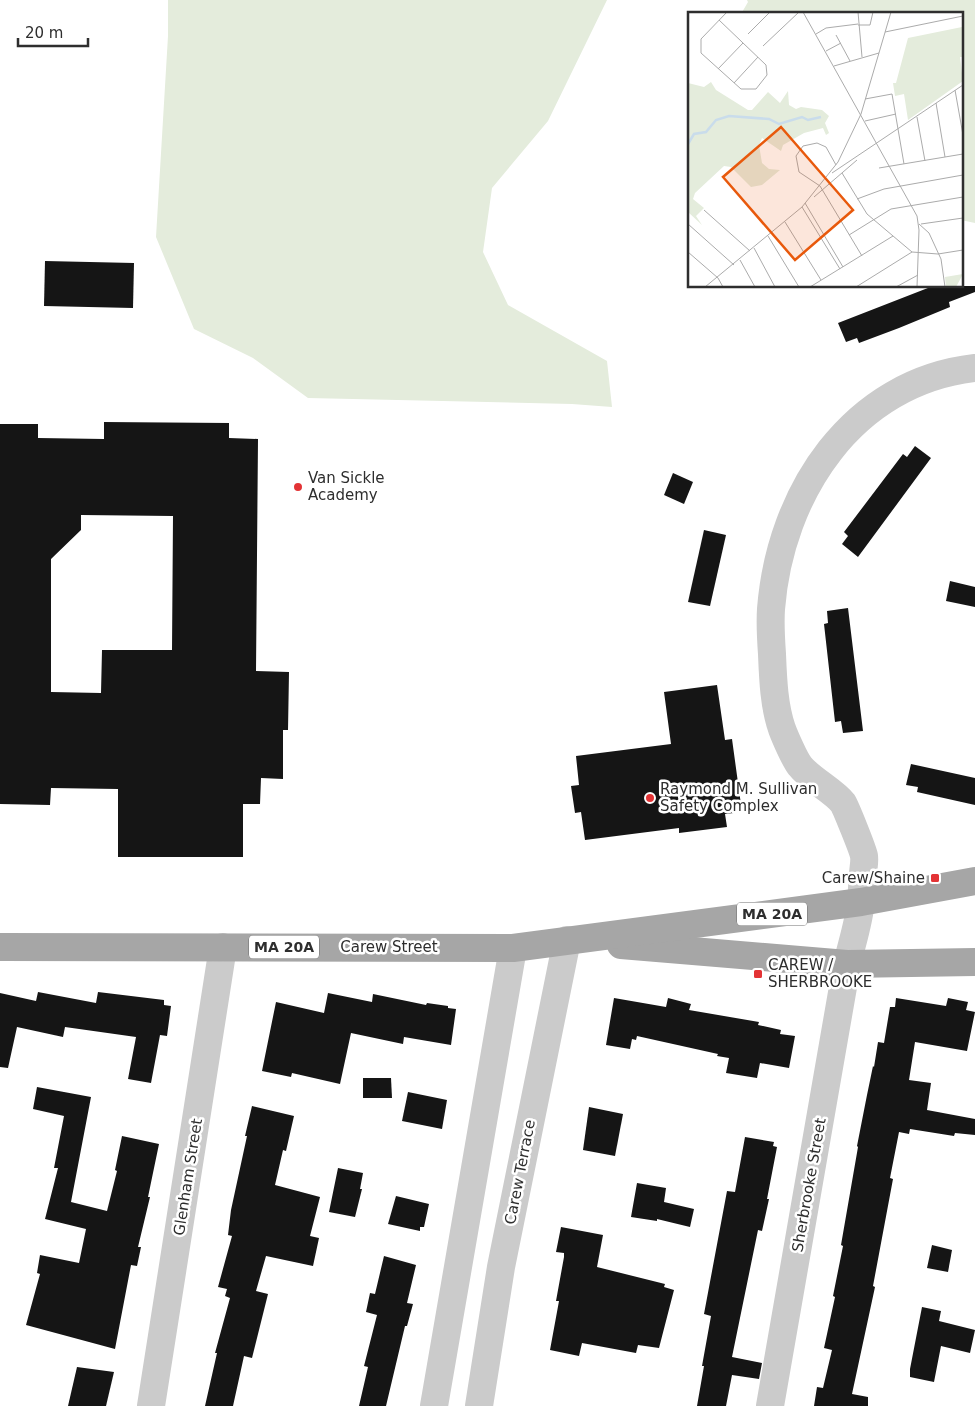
<svg xmlns="http://www.w3.org/2000/svg" width="975" height="1406" viewBox="0 0 975 1406" font-family="'DejaVu Sans',sans-serif">
<style>
.green{fill:#e4ecdc}
.building{fill:#151515;fill-rule:evenodd}
.lines{fill:none;stroke-linecap:round;stroke-linejoin:round}
.minor{stroke:#cbcbcb;stroke-width:28}
.primary{stroke:#a6a6a6;stroke-width:28}
.poi-dot{fill:#e33335;stroke:#fff;stroke-width:2}
.labels{text-anchor:middle;stroke-width:5;stroke-linejoin:round;paint-order:stroke}
.shield{fill:#fff;stroke:#6d6d6d;stroke-width:1}
.shield-label{font-size:14px;font-weight:bold;fill:#2e2e2e}
.poi-label{font-size:15px;fill:#2e2e2e;stroke:#fff;text-anchor:start}
.street-label{font-size:15px;fill:#2e2e2e;stroke:#fff}
.inset-river{fill:none;stroke:#c9dceb;stroke-width:2.5}
.inset-road{fill:none;stroke:#ababab;stroke-width:1}
.view{fill:#e8590c;fill-opacity:0.15;stroke:#e8590c;stroke-width:2.5}
.inset-edge{fill:none;stroke:#2e2e2e;stroke-width:2.5}
</style>
<rect width="100%" height="100%" fill="#fff"/>
<g class="green">
<polygon points="168,0 607,0 548,121 492,188 483,252 508,305 607,361 612,407 572,404 308,398 253,358 194,329 156,237 168,36"/>
<polygon points="747,0 975,0 975,223 961,220 961,14 741,14 748,2"/>
</g>
<g class="building">
<polygon points="45,261 134,263 133,308 44,306"/>
<polygon points="933,286 975,286 975,292 949,302 950,307 899,328 859,343 857,338 846,342 838,323"/>
<path d="M104,422l125,1v15l29,1 -2,232 33,1 -1,58h-5v49l-22,-1 -1,26h-17v53h-125v-68l-67,-1 -1,17 -50,-1v-380h38v14l66,1zM81,515l92,1 -1,134h-70l-1,43 -50,-1v-133l30,-29z"/>
<polygon points="915,446 931,458 858,557 842,544 848,536 844,532 903,454 907,457"/>
<polygon points="673,473 693,482 684,504 664,495"/>
<polygon points="704,530 726,535 710,606 688,602"/>
<polygon points="950,581 975,587 975,607 946,601"/>
<polygon points="848,608 863,731 843,733 841,721 835,722 824,624 828,623 827,611"/>
<polygon points="717,685 725,740 732,739 742,812 725,814 727,827 679,833 679,828 585,840 581,812 575,813 571,786 579,785 576,756 671,744 664,692"/>
<polygon points="911,764 975,778 975,805 917,792 918,787 906,785"/>
<polygon points="38,992 96,1003 98,992 164,1000 164,1005 171,1006 167,1036 160,1035 151,1083 128,1079 136,1037 65,1027 63,1037 17,1027 8,1068 0,1067 0,993 36,1001"/>
<polygon points="328,993 372,1002 373,994 426,1005 427,1003 448,1006 448,1008 456,1009 451,1045 404,1037 403,1044 351,1033 340,1084 292,1073 291,1077 262,1071 276,1002 324,1013"/>
<polygon points="614,998 666,1007 668,998 691,1004 689,1010 759,1022 758,1025 781,1030 780,1034 795,1036 789,1068 760,1063 757,1078 726,1073 729,1058 717,1056 718,1054 637,1036 636,1040 632,1039 630,1049 606,1045"/>
<polygon points="896,998 946,1006 948,998 968,1002 966,1010 975,1012 967,1051 915,1042 909,1080 931,1083 927,1110 975,1119 975,1135 955,1133 954,1136 910,1129 909,1134 899,1132 890,1178 893,1179 873,1286 875,1287 852,1394 868,1397 868,1406 814,1406 817,1387 823,1388 832,1350 824,1348 835,1297 833,1296 843,1246 841,1245 858,1147 857,1146 867,1095 873,1066 874,1067 878,1042 884,1043 890,1007 895,1007"/>
<polygon points="363,1078 391,1078 392,1098 363,1098"/>
<polygon points="37,1087 91,1097 71,1202 107,1211 117,1171 115,1170 122,1136 159,1144 148,1197 150,1197 138,1247 141,1247 137,1266 131,1265 115,1349 26,1325 40,1274 37,1273 40,1255 79,1263 86,1229 45,1219 58,1168 54,1168 64,1116 33,1109"/>
<polygon points="408,1092 447,1100 442,1129 402,1121"/>
<polygon points="252,1106 294,1116 286,1151 283,1150 275,1185 320,1197 310,1236 319,1238 313,1266 266,1256 256,1291 268,1294 252,1358 244,1356 233,1406 205,1406 217,1353 215,1353 230,1298 225,1296 227,1289 218,1287 232,1236 228,1235 231,1210 247,1136 245,1136"/>
<polygon points="589,1107 623,1114 615,1156 583,1150"/>
<polygon points="745,1137 774,1142 773,1146 777,1147 767,1199 769,1199 762,1231 758,1230 732,1357 762,1363 759,1379 732,1375 726,1406 697,1406 704,1366 702,1366 711,1316 704,1314 727,1191 735,1192"/>
<polygon points="338,1168 363,1173 360,1189 362,1189 355,1217 329,1212"/>
<polygon points="637,1183 666,1188 664,1202 694,1209 690,1227 657,1219 657,1221 631,1217"/>
<polygon points="396,1196 429,1204 424,1227 420,1227 420,1231 388,1224"/>
<polygon points="561,1227 603,1235 597,1267 665,1284 664,1287 674,1290 659,1348 638,1345 636,1353 582,1343 579,1356 550,1350 559,1301 556,1301 564,1257 564,1253 556,1252"/>
<polygon points="932,1245 952,1250 948,1272 927,1268"/>
<polygon points="384,1256 416,1265 407,1303 413,1304 407,1326 405,1326 386,1406 359,1406 368,1367 364,1366 377,1315 366,1312 370,1293 375,1294"/>
<polygon points="922,1307 941,1311 939,1321 975,1330 970,1353 941,1346 934,1382 910,1377 910,1369"/>
<polygon points="77,1367 114,1372 106,1406 68,1406"/>
</g>
<g class="lines">
<g class="minor">
<polyline points="151,1406 223,947"/>
<polyline points="434,1406 513,948"/>
<polyline points="479,1406 501,1267 567,940"/>
<path d="M770,1406l77,-442c5,-21 12,-42 14,-63 1,-9 1,-17 2,-26 0,-6 2,-13 1,-19 -1,-6 -18,-48 -21,-53 -9,-12 -33,-24 -43,-37 -5,-6 -15,-29 -18,-37 -8,-23 -9,-50 -10,-75 -1,-14 -2,-30 -1,-45 9,-116 81,-227 204,-241"/>
</g>
<g class="primary">
<polyline points="621,945 847,964 975,962"/>
<polyline points="0,947 513,948 861,902 975,881"/>
</g>
</g>
<g class="poi-dot">
<circle cx="298" cy="487" r="5"/>
<circle cx="650" cy="798" r="5"/>
<rect x="930" y="873" width="10" height="10" rx="2.5"/>
<rect x="753" y="969" width="10" height="10" rx="2.5"/>
</g>
<g class="labels">
<g class="shield">
<rect x="737" y="902.5" width="70" height="23" rx="4"/>
<rect x="249" y="935.5" width="70" height="23" rx="4"/>
</g>
<g class="shield-label">
<text x="772" y="919">MA 20A</text>
<text x="284" y="952">MA 20A</text>
</g>
<g class="poi-label">
<text x="308" y="483">Van Sickle<tspan x="308" dy="17">Academy</tspan></text>
<text x="660" y="794">Raymond M. Sullivan<tspan x="660" dy="17">Safety Complex</tspan></text>
<text x="925" y="883" text-anchor="end">Carew/Shaine</text>
<text x="768" y="970">CAREW /<tspan x="768" dy="17">SHERBROOKE</tspan></text>
</g>
<g class="street-label">
<text x="389" y="952">Carew Street</text>
<text transform="translate(520 1172) rotate(-79)" y="5">Carew Terrace</text>
<text transform="translate(188 1177) rotate(-81)" y="5">Glenham Street</text>
<text transform="translate(809 1185) rotate(-80)" y="5">Sherbrooke Street</text>
</g>
</g>
<g transform="translate(688 12)">
<rect width="275" height="275" fill="#fff"/>
<path d="M274,15l1,30h-3l3,24 -55,39 -4,-26 -9,2 -2,-13h3l12,-45zM23,70l5,8 32,20h4l16,-18 12,11 8,-12 1,14 7,4 5,-2 21,3 7,6 -4,7 4,10 -3,2 -3,-7 -19,5 -21,12 -2,6 -19,-13 -3,7 3,18 7,6 11,1 -18,15 -11,2 -20,-20 -7,-1 -29,27 -2,6 11,9 -8,8 6,9 -14,-13v-129l16,4zM275,262l-7,13h-10l-1,-10z" fill="#e4ecdc"/>
<path class="inset-river" d="M0,132l6,-10 12,-2 10,-12 13,-4 40,3 10,5 23,-7 6,3 13,-3"/>
<path class="inset-road" d="M115,0l114,204 2,14 -2,57M170,0l4,45M31,8l47,45 1,10 -11,14h-15l-40,-36v-14l26,-27M170,13h12l3,-13M197,20l78,-16M60,22l22,-22M128,22l10,-6 32,-4M148,23l14,26M75,34l36,-34M138,39l15,-8M146,54l45,-13M30,57l25,-26M46,71l24,-26M267,78l8,45M177,87l27,-5 12,70M248,91l9,54M173,102l30,-102M229,105l8,44M177,109l31,-7M148,153l-10,-18 -9,-4 -14,3 -7,10 3,16 21,14 42,70M191,156l84,-14M144,161l131,-88M154,161l25,41 45,38 26,2 25,-4M126,185l43,-37M169,187l27,-10 79,-14M117,191l38,64M114,195l38,62M16,198l46,41M97,210l36,58M0,212l46,41M231,212l10,9 12,26 4,28M233,212l42,-6M161,223l42,-26 72,-12M80,224l31,51M66,236l21,39M0,240l30,26 5,9M52,248l15,27M17,275l97,-80 36,-45 23,-48M122,275l83,-51M168,275l56,-35M208,275l22,-12"/>
<path class="view" d="M93,115l72,83 -58,50 -72,-83z"/>
<rect width="275" height="275" class="inset-edge"/>
</g>
<path d="M18 38v8h70v-8" fill="none" stroke="#2e2e2e" stroke-width="2.5"/>
<text x="25" y="38" font-size="15" fill="#2e2e2e" stroke="#ffffff" stroke-width="4" paint-order="stroke">20 m</text>
</svg>
